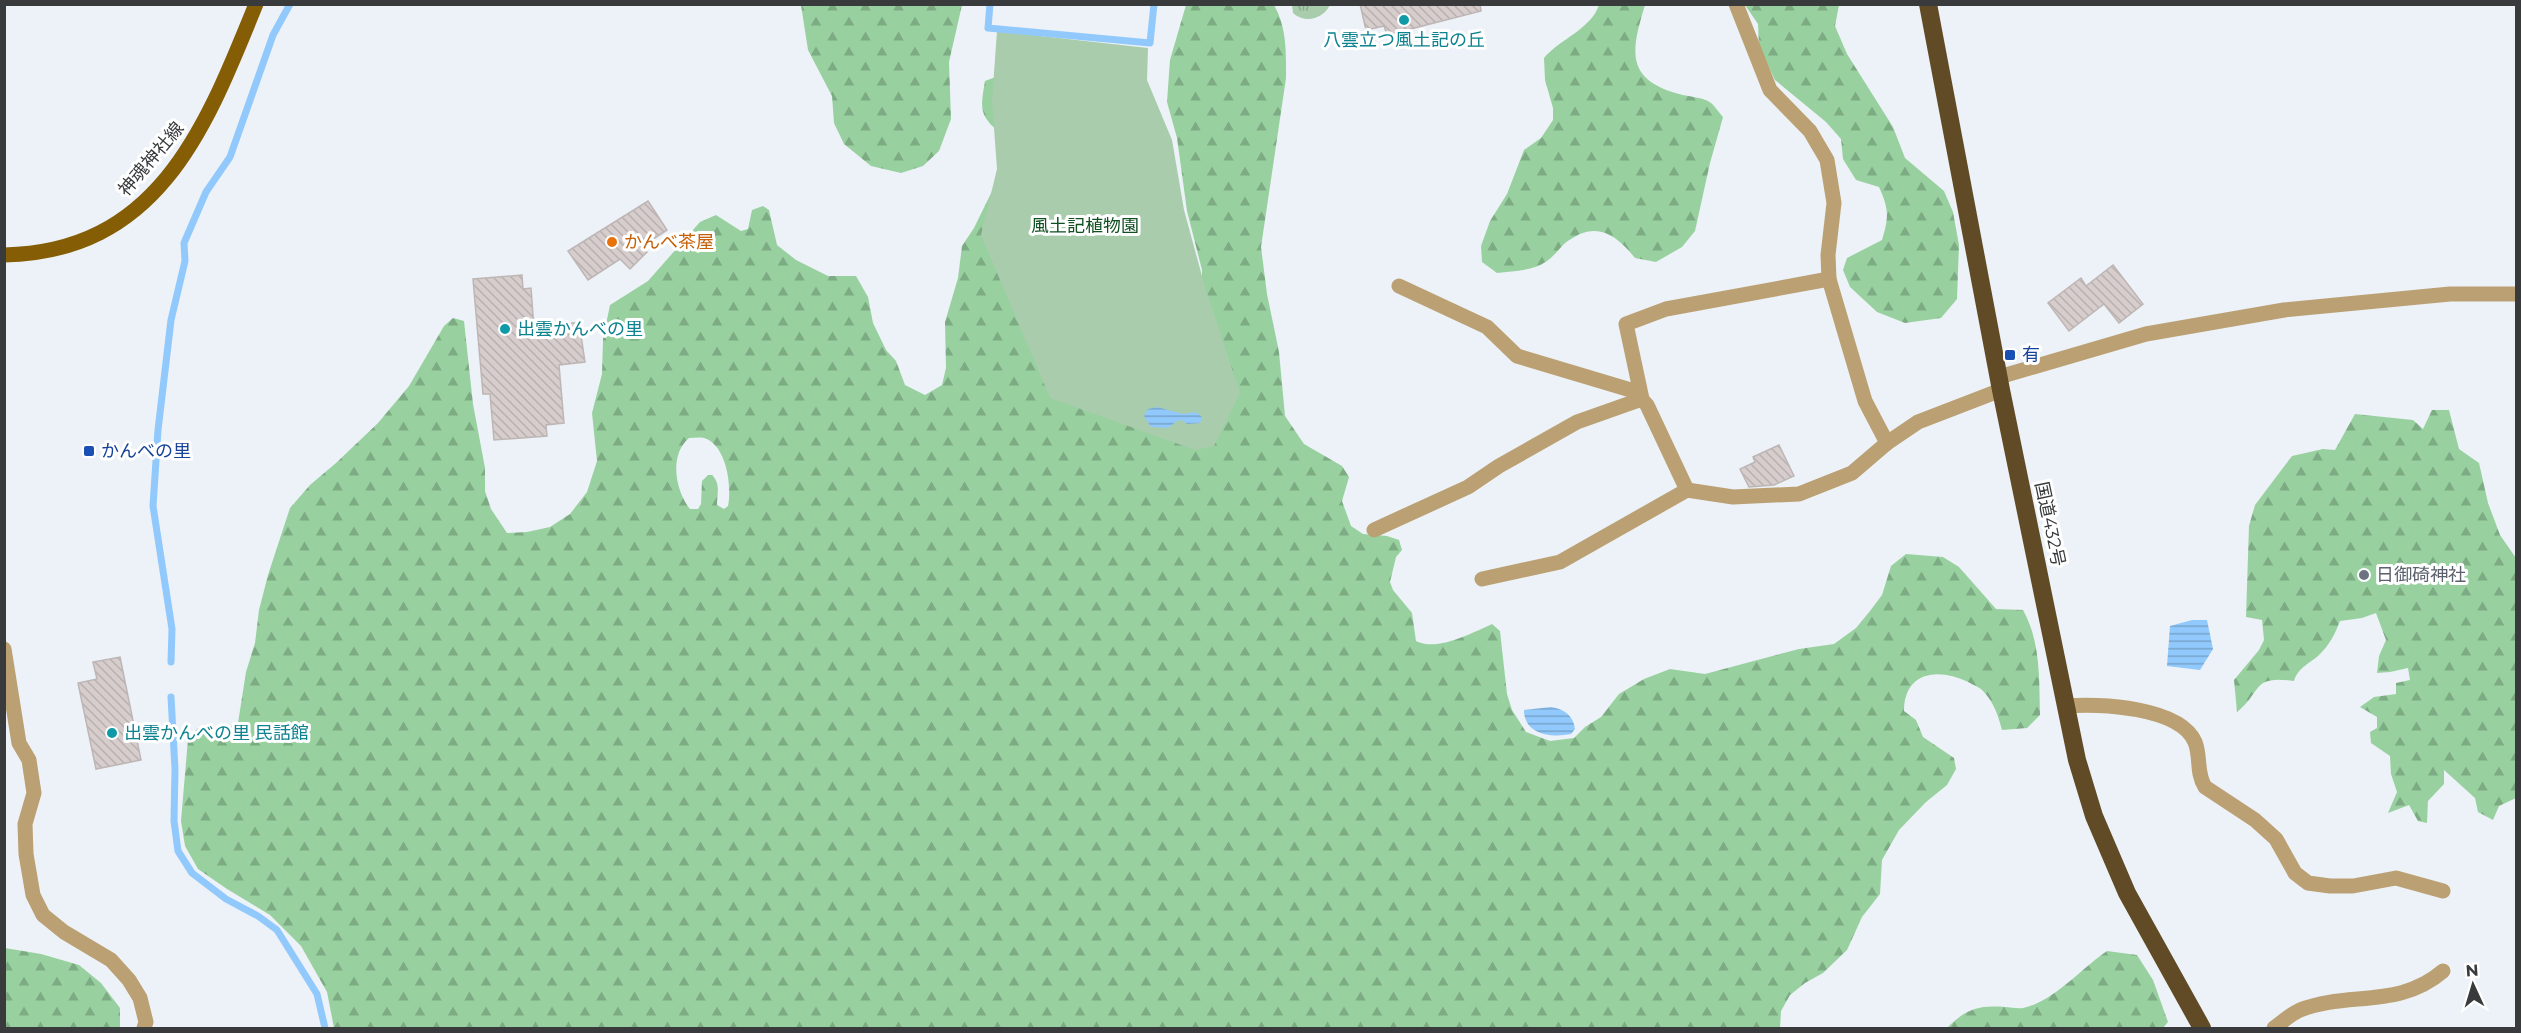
<svg xmlns="http://www.w3.org/2000/svg" width="2521" height="1033" viewBox="0 0 2521 1033" font-family="Montserrat,'Noto Sans JP',sans-serif">
<style>
.grass{fill:url(#grass-tufts)}
.forest{fill:url(#forest-firs);fill-rule:evenodd}
.garden{fill:#a9ccad}
.water{fill:url(#water-rules)}
.lines{fill:none;stroke-linecap:round;stroke-linejoin:round}
.stream{stroke:#91c9fc;stroke-width:7}
.building{fill:url(#building-back-hatch);stroke:#beb6b5;stroke-width:1.5}
.minor{stroke:#bba073;stroke-width:15}
.major{stroke:#845d05;stroke-width:15}
.highway{stroke:#614b26;stroke-width:18}
.culture-dot{fill:#0f9aa8;stroke:#fff;stroke-width:2}
.food-dot{fill:#e8710a;stroke:#fff;stroke-width:2}
.transit-dot{fill:#1a4fb4;stroke:#fff;stroke-width:2}
.worship-dot{fill:#6b7280;stroke:#fff;stroke-width:2}
.labels{text-anchor:middle;stroke-width:6;stroke-linejoin:round;paint-order:stroke}
.culture-label{font-size:18px;fill:#0d838f;stroke:#fff;text-anchor:start}
.street-label{font-size:18px;fill:#383a3c;stroke:#fff}
.park-label{font-size:18px;fill:#104f20;stroke:#fff}
.food-label{font-size:18px;fill:#c56008;stroke:#fff;text-anchor:start}
.transit-label{font-size:18px;fill:#164399;stroke:#fff;text-anchor:start}
.worship-label{font-size:18px;fill:#5b616d;stroke:#fff;text-anchor:start}
</style>
<defs>
<pattern id="grass-tufts" width="24" height="20" patternUnits="userSpaceOnUse" patternTransform="scale(1.5)"><rect width="24" height="20" fill="#a9ccad"/><path d="M3 7l-1-3M5 7V3M7 7l1-3M15 17l-1-3M17 17v-4M19 17l1-3" fill="none" stroke="#8ba78e"/></pattern>
<pattern id="forest-firs" width="22" height="20" patternUnits="userSpaceOnUse" patternTransform="scale(1.5)"><rect width="22" height="20" fill="#98d19f"/><path d="M5 1l3.5 6h-7zM16 11l3.5 6h-7z" fill="#7dab83"/></pattern>
<pattern id="water-rules" width="6" height="5" patternUnits="userSpaceOnUse" patternTransform="scale(1.5)"><rect width="6" height="5" fill="#91c9fc"/><path d="M0 2.5h6" fill="none" stroke="#77a4cd"/></pattern>
<pattern id="building-back-hatch" width="6" height="6" patternUnits="userSpaceOnUse" patternTransform="scale(1.5)"><rect width="6" height="6" fill="#d6cdcc"/><path d="M-1 5l2 2M0 0l6 6M5-1l2 2" fill="none" stroke="#b8b1b0"/></pattern>
</defs>
<rect width="100%" height="100%" fill="#ecf2f7"/>
<path class="grass" d="M1292,5v-1l38,1c-7,14 -25,19 -37,8z"/>
<g class="forest">
<polygon points="801,5 962,5 949,62 951,119 939,151 923,166 901,173 871,166 844,144 834,123 832,96 808,50"/>
<path d="M1186,5h88c13,23 12,47 12,73l-25,169 6,47 12,58 6,64 19,28 38,22 7,11 -7,24 9,25 12,8 24,2 12,4 3,10 -6,7 -6,25 3,8 19,23 4,28c21,11 56,-8 76,-17l8,7 7,63 5,16 14,22 24,9 24,-3 11,-11 16,-10 18,-23 25,-15 26,-10 35,5 94,-25 35,-5 22,-16 14,-17 12,-16 9,-29 15,-12 37,3 16,10 37,42 27,1c18,32 16,70 17,105l-13,13 -25,2c-4,-15 -8,-27 -18,-38 -4,-5 -11,-7 -16,-10 -30,-15 -64,-10 -64,29l12,9 7,17 31,21 2,11 -9,16 -21,17 -27,28 -17,30 -2,34 -18,23 -15,33 -24,23 -18,10 -15,12 -9,16 -1,17h-1446l-7,-36 -26,-46 -31,-31 -43,-26 -29,-20 -13,-23 -4,-25 7,-82 10,-11 22,3 18,-8 8,-51 9,-29 4,-33 9,-35 22,-67 20,-23 26,-22 42,-40 31,-37 35,-60 9,-8 11,3 9,83 12,64v23l6,18 16,24 20,-1 23,-5 20,-13 17,-22 10,-31 -5,-48 10,-39 1,-35 7,-34 38,-24 52,-59 16,-7 25,16 7,-2 4,-19 11,-4 6,4 8,35 19,15 32,16h28l12,21 5,26 13,27 10,11 9,24 20,10 17,-10 4,-17 -1,-46 13,-44 4,-32 12,-18 27,-55 -3,-42c-20,-16 -17,-26 -13,-50l21,-8 196,250v-53l-15,-59 -10,-73 -10,-36 3,-42zM689,438c5,0 10,-1 15,0 23,7 28,49 24,68l-4,3 -7,-4c0,-12 4,-21 -5,-30h-4l-6,6 -1,23 -3,5h-8c-15,-19 -21,-54 -1,-71z"/>
<path d="M1599,5h46c-14,46 -20,74 34,89 9,3 25,3 32,9 4,3 8,10 12,14l-13,46 -15,68 -13,16 -26,15 -21,-4c-21,-26 -41,-38 -71,-14 -5,5 -10,12 -17,17 -14,10 -33,10 -50,12l-15,-11 -1,-16 9,-25 17,-27 17,-44 17,-12 12,-18v-12l-8,-28 -1,-22c16,-19 47,-29 55,-53z"/>
<path d="M1745,5h94l-4,21 12,28 46,73 12,31 39,33 9,21 6,33 -2,54 -16,19 -36,5 -28,-11 -27,-25 -7,-17 4,-12 35,-18c7,-23 7,-31 -3,-53l-23,-7 -13,-21 -2,-20 -15,-17 -51,-42 -16,-33 -1,-23z"/>
<path d="M2432,410h17l10,39 20,14 9,40 12,32 16,23v240l-17,8 -6,14 -15,-8 -3,-14 -31,-28v14l-16,17 -1,22 -9,-2 -9,-16 -21,8 9,-21 -6,-18 -1,-18 -19,-13 -1,-11 7,-4v-11l-17,-10 14,-10 22,-3v-11l14,-3 -2,-12 -18,4 -13,1 2,-17 7,-16 -10,-27 -14,5 -22,3c-5,13 -10,23 -20,33 -9,9 -22,13 -26,27 -43,-6 -31,10 -57,31l-3,-32 25,-30 5,-10 -2,-20 -16,-3 3,-91 6,-21 37,-49 31,-7 12,1 20,-36 58,6 10,9z"/>
<polygon points="5,948 41,954 79,965 101,983 120,1008 120,1028 5,1028"/>
<path d="M2107,951l30,4 16,25 15,42 -5,6h-216c19,-19 31,-23 58,-21 5,0 13,2 18,1 30,-6 59,-40 84,-57z"/>
</g>
<polygon class="garden" points="997,31 1148,48 1147,80 1172,140 1184,210 1205,287 1240,393 1214,446 1195,450 1050,398 981,235 997,169 992,101"/>
<g class="water">
<polygon points="1157,407 1183,414 1196,412 1202,417 1200,423 1187,424 1182,420 1177,421 1168,428 1151,427 1144,416 1148,409"/>
<polygon points="2192,620 2207,620 2213,649 2200,670 2167,666 2170,626"/>
<path d="M1551,707c13,2 22,8 24,22l-4,5c-19,4 -47,1 -47,-24z"/>
</g>
<g class="lines">
<g class="stream">
<polyline points="990,4 988,28 1150,43 1154,4"/>
<polyline points="171,662 172,629 153,506 158,430 171,320 185,261 184,243 206,192 230,157 273,35 290,4"/>
<polyline points="171,697 175,769 174,821 178,851 192,873 226,899 258,916 277,930 317,994 325,1028"/>
</g>
</g>
<g class="building">
<polygon points="1360,4 1480,4 1481,11 1387,35 1384,26 1366,30"/>
<polygon points="648,201 667,230 641,247 647,252 630,269 620,259 588,280 568,251"/>
<polygon points="2113,265 2143,304 2119,323 2104,304 2069,331 2048,303 2081,278 2086,286"/>
<polygon points="522,275 523,289 531,288 534,329 579,322 585,362 559,365 564,423 546,425 547,436 494,440 490,394 483,394 473,279"/>
<polygon points="1779,445 1794,476 1774,485 1749,487 1740,469 1755,462 1753,457"/>
<polygon points="120,657 141,760 96,769 78,683 97,679 93,662"/>
</g>
<g class="lines">
<g class="minor">
<polyline points="1736,4 1770,90 1810,131 1827,160 1834,203 1828,255 1829,279 1865,401 1887,443"/>
<polyline points="1399,286 1487,327 1517,356 1634,391 1647,405 1687,490"/>
<polyline points="1999,377 2146,334 2284,310 2450,294 2516,294"/>
<polyline points="1374,530 1468,487 1499,466 1577,422 1642,399 1626,324 1666,309 1829,279"/>
<polyline points="1482,579 1560,562 1687,490 1733,497 1799,494 1852,473 1887,443 1918,422 2001,390"/>
<polyline points="4,649 19,743 29,760 34,793 25,824 26,854 33,895 43,915 64,932 111,960 129,980 140,998 146,1022 144,1028"/>
<path d="M2066,706c33,-3 114,1 129,36 6,15 1,31 10,45l50,33 21,19 19,34 13,10 22,3h23l43,-8 47,13"/>
<path d="M2274,1028c8,-6 17,-14 26,-18 48,-19 99,-1 143,-39"/>
</g>
<path class="major" d="M4,255c155,-3 202,-128 252,-251"/>
<polyline class="highway" points="1928,4 2001,390 2077,760 2094,816 2127,893 2202,1028"/>
</g>
<g class="culture-dot">
<circle cx="1404" cy="20" r="6"/>
<circle cx="505" cy="329" r="6"/>
<circle cx="112" cy="733" r="6"/>
</g>
<circle class="food-dot" cx="612" cy="242" r="6"/>
<g class="transit-dot">
<rect x="2004" y="349" width="12" height="12" rx="3"/>
<rect x="83" y="445" width="12" height="12" rx="3"/>
</g>
<circle class="worship-dot" cx="2364" cy="575" r="6"/>
<g class="labels">
<g class="culture-label">
<text x="1404" y="46" text-anchor="middle">八雲立つ風土記の丘</text>
<text x="517" y="335">出雲かんべの里</text>
<text x="124" y="739">出雲かんべの里 民話館</text>
</g>
<g class="street-label">
<text transform="translate(151 159) rotate(-50)" y="6">神魂神社線</text>
<text transform="translate(2050 524) rotate(78)" y="6">国道432号</text>
</g>
<g class="park-label">
<text x="1085" y="232">風土記植物園</text>
</g>
<g class="food-label">
<text x="624" y="248">かんべ茶屋</text>
</g>
<g class="transit-label">
<text x="2022" y="361">有</text>
<text x="101" y="457">かんべの里</text>
</g>
<g class="worship-label">
<text x="2376" y="581">日御碕神社</text>
</g>
</g>
<rect width="2521" height="1033" fill="none" stroke="#383a3c" stroke-width="12"/>
<g transform="translate(2473 985) rotate(356)" stroke="#ffffff" stroke-width="4.5" paint-order="stroke">
<path d="M0-4.5L10 22L0 15L-10 22Z" fill="#383a3c"/>
<text y="-9" font-size="16" font-weight="bold" text-anchor="middle" fill="#383a3c">N</text>
</g>
</svg>
